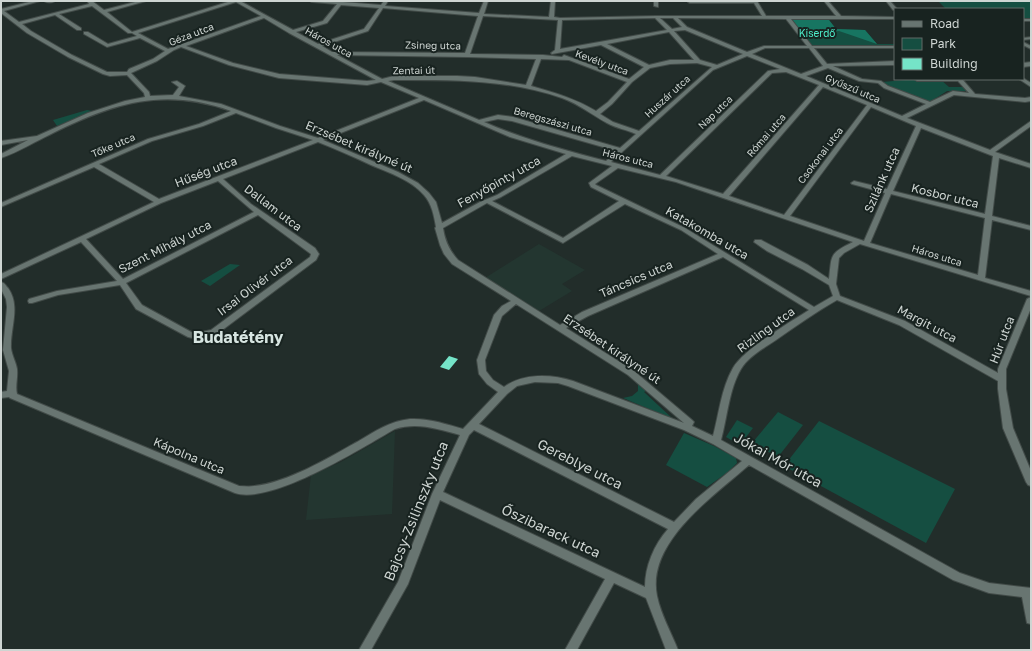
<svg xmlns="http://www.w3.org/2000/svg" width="1032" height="651" viewBox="0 0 1032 651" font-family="'Golos Text',sans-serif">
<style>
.built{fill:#233630}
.green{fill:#154e41}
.forest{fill:#177561}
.building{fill:#75e4c8}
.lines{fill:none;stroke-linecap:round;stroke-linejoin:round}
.minor-casing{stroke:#424b48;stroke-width:2}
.minor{fill:#687571;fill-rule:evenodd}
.labels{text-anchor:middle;stroke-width:4;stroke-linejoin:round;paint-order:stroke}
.far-park-label{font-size:10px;fill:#4dedca;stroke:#182320}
.far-street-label{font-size:10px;fill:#ced5d2;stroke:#182320}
.street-label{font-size:12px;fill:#ced5d2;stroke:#182320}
.near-street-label{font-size:14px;fill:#ced5d2;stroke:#182320}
.district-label{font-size:16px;font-weight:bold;fill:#d7e5e1;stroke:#182320}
</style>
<rect width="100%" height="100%" fill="#222d2a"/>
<g class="built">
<polygon points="539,244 585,270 562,284 572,291 539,311 485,278"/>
<polygon points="395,431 392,514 306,520 311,475 341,462"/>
</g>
<g class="green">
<polygon points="938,1 1031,1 1031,19 1023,19 1023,9 946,9"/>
<polygon points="792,20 829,20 836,29 865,30 877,44 895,44 895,46 810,46"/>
<polygon points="905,80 941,80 949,87 963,87 967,91 947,91 930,102 887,86 882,82"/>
<polygon points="87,110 93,111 57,126 53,120"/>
<polygon points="230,264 240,265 210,286 201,281"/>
<polygon points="636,381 648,390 644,392 673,419 623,398 632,396 638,391 638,385"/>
<polygon points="778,412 803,425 778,457 752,443"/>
<polygon points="737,420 753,428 740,445 726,437"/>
<polygon points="819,421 955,489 926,543 784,466"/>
<polygon points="684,433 714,446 736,458 737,463 728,472 707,487 666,465"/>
</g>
<polygon class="forest" points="792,20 829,20 836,29 865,30 877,44 839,31 832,32 826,36 814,36 809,39 805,38"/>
<polygon class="building" points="449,356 458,359 449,370 440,367"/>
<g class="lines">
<g class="minor-casing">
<g id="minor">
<path d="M33,1h7l-36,10 15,11 70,-18 -1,-2 1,-1h3l12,9 35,-9h7l-39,11 25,20 99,-31h9l53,29 30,-9 14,-17 -25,-2 -2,-1h34l-1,1 38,3 3,-4h4l-3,5 94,7 5,-12h4l-4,13 65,3 2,-16h4l-1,16 6,1 96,-2h106l-8,-13h-64l-2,-1 69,-1 9,15h70l-12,-15h4l13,15 54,1v2h-104l21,27h83v2h-81l13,16 68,-3v4l-62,1 29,13 19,2 7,5 42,16 23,-11 16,2 -11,-12h-41l-3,-2h48l13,15 50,4 6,-1v4l-6,1 -71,-7 -47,23 83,32 41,-29v5l-36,26 36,12v4l-32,-10 -7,58 39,10v4l-39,-10 -7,58 46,13v5l-171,-52 -16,9 -5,5 -3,26 4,12 65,25 93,52v-4l29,-70 4,-2v11l-25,61v20l7,39 18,43v15l-3,-1 -2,-3 -23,-54 -5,-39v-8l-99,-56 -62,-25c-21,12 -41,26 -61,40 -12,8 -28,17 -35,29 -12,20 -14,50 -20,71l239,133 29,10 42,5v36l-4,-1 -5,-26 -33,-4 -36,-13 -204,-115c-35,31 -103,77 -92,131 4,19 14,36 21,54h-12l-20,-52 -32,-15 -37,67h-12l40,-71 -165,-79 -32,84 -37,66h-12l39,-68 34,-88 28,-59c-22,-6 -43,-13 -65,-6 -33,19 -124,76 -160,64l-225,-95 -1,-1 -8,1v-6l6,-1 2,-20 -6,-21 4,-43 -1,-8 -5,-10v-7c4,1 4,3 7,6 13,18 2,40 3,60 1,8 5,14 6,21 1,9 -2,17 0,25l222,92c5,0 10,1 15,0 33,-3 74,-28 103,-44 17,-10 33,-21 53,-23 18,-1 36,5 53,10l35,-37 -11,-8 -8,-10 -2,-14 17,-45 8,-9 9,-5 -59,-37 -8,-10 -4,-9 -5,-17 1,-1c-2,-11 -4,-23 -12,-32 -13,-15 -34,-22 -53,-30 -17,-8 -35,-16 -53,-23l-95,37 28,25 64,44 4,6 -3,6 -99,74 -20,5 -9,-2 -52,-28 -16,-24 -62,10 -26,8h-3l-1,-2 1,-2 28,-8 60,-10 -36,-39 -80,37v-5l153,-72 -60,-35 -91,39 -2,1v-4l147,-64 51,-15 32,-13c-67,-24 -117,-8 -178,22 -17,8 -34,19 -52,25v-4l27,-14 -27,5v-4l36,-5 51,-23 37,-12 20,-4 -1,-4 -17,-18 -17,1 -7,-2 -35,-17 -41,-24 -26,-20v-4zM236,2l25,14 -93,33 -30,-16zM341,5l38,3 -15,21 -46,15 -22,-12 31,-9zM92,6l36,27h4l5,3 -29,8 -20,-12h-4v2l23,13 33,-9 25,13 -12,8 -24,10 -2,3h-20l-35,-17 -41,-24 -9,-7 33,-9 22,15h4v-2l-22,-14zM383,8l95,8 -13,37 -133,-1 -10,-6 46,-15zM483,16l75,4 -3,30 -4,3 1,1 49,-9 43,22 -15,12 -65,-24 -2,2 -19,-2 -73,-1zM264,18l25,15 87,47 -9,1 -88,-7 -46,-11 -47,-17zM655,18l12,12 -107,19 2,-29zM660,18h13l9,9 -10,2zM678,18l108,1 21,27h-43l-17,6 -60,-25zM685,30l58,24 -26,11 -17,-5 -26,-29zM669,32l25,28h-24l-21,5 -42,-21zM181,47l48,18 50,13 88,7 14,-3 38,16 -101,40 -38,-12 -59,-22 -42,-8 6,-10 -8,-5 -5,1 7,5 -6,8 -23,1 -1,-4 -18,-19 26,-12 17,-11zM765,48h44l14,18 -22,8 -49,-20zM337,55l130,2 69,2 -10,26 -51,-8 -18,-1h-63l-12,3zM747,56l33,13 -12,2 -108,104 -49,-13 102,-92zM541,59l28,1 58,22 -19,20 -12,9c-22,-13 -41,-18 -65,-25zM697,63l15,4 -73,64 -26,-9 -13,-8 12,-10 20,-22 18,-14 20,-4zM828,68l31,13 19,2 6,5 42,16 -24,12 -96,-40zM786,72l33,13 -96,109 -57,-18 106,-103zM394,80c56,0 114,-1 168,18 17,6 30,17 45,25 9,5 20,7 29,11l-16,14 -107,-31 -15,-2 -19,5 -91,-39zM823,87l44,18 -83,110 -55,-19zM424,100l86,37 56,17 -69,41 -17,7 -38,21 -6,-21 -7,-9 -11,-10 -20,-11 -75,-32zM871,107l45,19 -29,63 -33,-8 -3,2 1,1 33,9 -21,48 -74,-25zM236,113l40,15 37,12 -154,59 -60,-35 53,-23 51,-15zM498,119l14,2 105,30 -11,10c-42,-11 -83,-22 -122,-39zM921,128l72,28 -8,58 -92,-23zM572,156l40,10 -23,17 2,4 28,14 -56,37 -71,-37 9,-4zM618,168l58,14 177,60c-24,12 -21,12 -24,37l-21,-14 -47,-25h-6l-1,2 13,9 35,18 27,16 4,11 -19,11 -129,-79 -89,-43 -1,-1zM218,181l36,31 -131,67 -37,-40 75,-36zM891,194l94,24 -7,57 -108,-32zM487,203l76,40 62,-39 56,26 37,24 -136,58 -22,13 -102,-65c-9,-10 -13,-19 -15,-32zM258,215l53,39 -1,3 -99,73 -14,3h-4l-51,-28 -16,-22zM723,257l86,53c-20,13 -65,39 -76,58 -12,21 -14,46 -20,68l-21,-10 2,-4 -2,-2 -58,-49 -68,-43 22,-12zM516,304l112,71 56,48 -111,-42c-22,-7 -50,-8 -69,6l-11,-7 -7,-9 -1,-11 17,-44zM535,382l23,1 10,3 116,44 29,14 29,17 -46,38 -22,23 -195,-98 28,-30 10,-8zM474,430l194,99c-14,16 -23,37 -23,58l-202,-95 26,-57z"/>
<path d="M44,1h11c-2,2 -9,2 -11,0z"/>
<polygon points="654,1 658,1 658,7 654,6"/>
<polygon points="886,1 890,1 897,9 893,10"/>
<rect x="1023" y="19" width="8" height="2"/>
<polygon points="1031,37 1031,39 1023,40 1023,38"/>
<polygon points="1023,42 1031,46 1031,49 1023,45"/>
<polygon points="1031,62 1031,66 1023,67 1023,63"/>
<polygon points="1023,78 1031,83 1031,87 1019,79 1023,79"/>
</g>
</g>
<use href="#minor" class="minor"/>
</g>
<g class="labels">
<g class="far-park-label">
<text x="817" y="37">Kiserdő</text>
</g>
<g class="far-street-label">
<text transform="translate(191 34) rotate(-21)" y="4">Géza utca</text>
<text transform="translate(329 42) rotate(29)" y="4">Háros utca</text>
<text transform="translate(433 45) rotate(1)" y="4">Zsineg utca</text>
<text transform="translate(602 62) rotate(20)" y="4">Kevély utca</text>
<text transform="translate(414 70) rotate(-1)" y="4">Zentai út</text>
<text transform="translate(853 88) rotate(23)" y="4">Gyűszű utca</text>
<text transform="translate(667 96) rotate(-42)" y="4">Huszár utca</text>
<text transform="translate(715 112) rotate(-44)" y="4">Nap utca</text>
<text transform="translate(553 121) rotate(16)" y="4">Beregszászi utca</text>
<text transform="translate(766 135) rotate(-49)" y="4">Római utca</text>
<text transform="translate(113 145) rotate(-23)" y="4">Tőke utca</text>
<text transform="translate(820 155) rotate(-53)" y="4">Csokonai utca</text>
<text transform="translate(628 158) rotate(14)" y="4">Háros utca</text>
<text transform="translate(937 255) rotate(17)" y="4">Háros utca</text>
</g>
<g class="street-label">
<text transform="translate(359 147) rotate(23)" y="4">Erzsébet királyné út</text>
<text transform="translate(206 172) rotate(-21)" y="4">Hűség utca</text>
<text transform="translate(882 180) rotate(-66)" y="4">Szilánk utca</text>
<text transform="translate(499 182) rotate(-29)" y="4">Fenyőpinty utca</text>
<text transform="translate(945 196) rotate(14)" y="4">Kosbor utca</text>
<text transform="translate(273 208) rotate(37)" y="4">Dallam utca</text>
<text transform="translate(707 233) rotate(30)" y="4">Katakomba utca</text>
<text transform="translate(165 247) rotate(-27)" y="4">Szent Mihály utca</text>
<text transform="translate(636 279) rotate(-23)" y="4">Táncsics utca</text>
<text transform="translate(255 286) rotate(-37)" y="4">Irsai Olivér utca</text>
<text transform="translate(927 324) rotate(28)" y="4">Margit utca</text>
<text transform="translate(766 330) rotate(-36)" y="4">Rizling utca</text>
<text transform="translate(1002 340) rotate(-69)" y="4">Húr utca</text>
<text transform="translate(612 349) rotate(34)" y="4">Erzsébet királyné út</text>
<text transform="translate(189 456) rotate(23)" y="4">Kápolna utca</text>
</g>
<g class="near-street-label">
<text transform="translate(778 460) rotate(29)" y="5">Jókai Mór utca</text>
<text transform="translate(580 464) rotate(27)" y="5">Gereblye utca</text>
<text transform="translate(416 511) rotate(-68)" y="5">Bajcsy-Zsilinszky utca</text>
<text transform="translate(551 531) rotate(25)" y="5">Őszibarack utca</text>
</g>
<g class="district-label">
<text x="238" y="343">Budatétény</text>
</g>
</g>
<rect width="1032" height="651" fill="none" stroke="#ced5d2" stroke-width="4"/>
<rect x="894" y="8" width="130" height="72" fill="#182320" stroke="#616a67"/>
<rect x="902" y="21" width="20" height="6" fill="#687571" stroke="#616a67"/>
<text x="930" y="28" font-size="12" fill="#ced5d2">Road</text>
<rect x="902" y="38" width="20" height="12" fill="#154e41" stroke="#616a67"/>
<text x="930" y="48" font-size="12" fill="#ced5d2">Park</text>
<rect x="902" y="58" width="20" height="12" fill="#75e4c8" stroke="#616a67"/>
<text x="930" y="68" font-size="12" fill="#ced5d2">Building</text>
</svg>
